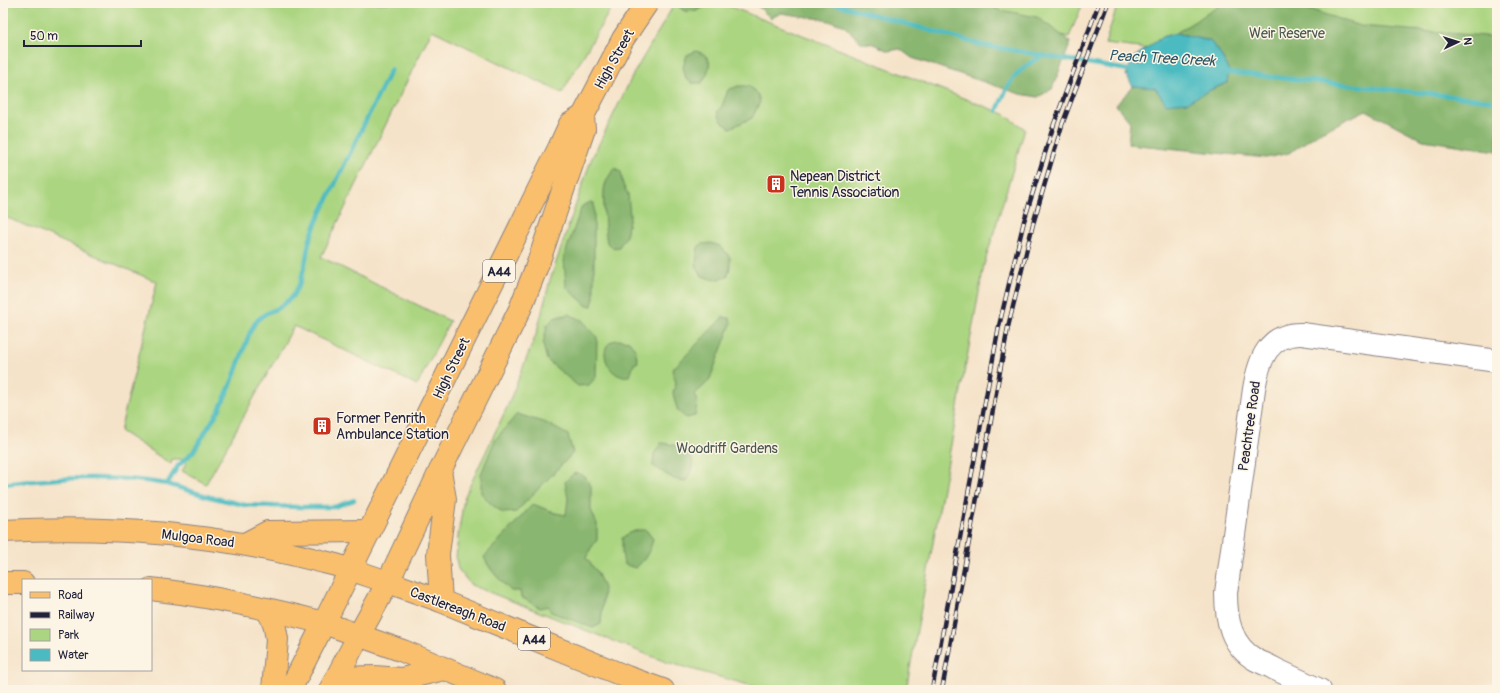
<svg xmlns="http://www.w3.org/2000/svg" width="1500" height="693" viewBox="0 0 1500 693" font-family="Pangolin,sans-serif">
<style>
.green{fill:#acd581;stroke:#677c5e}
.forest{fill:#89b66f;stroke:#566c55}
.water{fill:#4bbbc1;stroke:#366e7e}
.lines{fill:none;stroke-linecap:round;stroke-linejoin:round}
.stream{stroke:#4bbbc1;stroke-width:4.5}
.minor-casing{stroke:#8c8282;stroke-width:24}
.major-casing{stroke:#8c8282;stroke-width:24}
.highway-casing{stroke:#8c8282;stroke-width:24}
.minor{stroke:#fff;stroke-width:22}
.major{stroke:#f9bf6d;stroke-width:22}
.highway{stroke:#f9bf6d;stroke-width:22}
.rail-casing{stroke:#22223b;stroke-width:4.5}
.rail{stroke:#fcf5e5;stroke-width:3;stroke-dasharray:9;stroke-linecap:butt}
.labels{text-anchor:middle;stroke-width:3;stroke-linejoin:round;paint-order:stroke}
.shield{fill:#fcf5e5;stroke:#63616e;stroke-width:1}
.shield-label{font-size:13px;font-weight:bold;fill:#22223b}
.park-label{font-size:14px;fill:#4b5850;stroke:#fcf5e5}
.street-label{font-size:14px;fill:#22223b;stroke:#fcf5e5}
.poi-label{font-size:14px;fill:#22223b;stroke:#fcf5e5;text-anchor:start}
.water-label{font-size:15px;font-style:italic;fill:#30586a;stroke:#fcf5e5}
</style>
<rect width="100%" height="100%" fill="#fcf5e5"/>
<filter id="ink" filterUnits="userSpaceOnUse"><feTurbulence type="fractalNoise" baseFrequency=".025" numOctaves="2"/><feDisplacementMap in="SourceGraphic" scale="8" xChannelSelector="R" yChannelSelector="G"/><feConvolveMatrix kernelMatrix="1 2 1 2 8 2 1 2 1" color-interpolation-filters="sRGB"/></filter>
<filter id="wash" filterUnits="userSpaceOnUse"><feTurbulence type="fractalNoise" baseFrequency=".012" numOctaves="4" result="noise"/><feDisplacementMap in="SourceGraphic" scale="16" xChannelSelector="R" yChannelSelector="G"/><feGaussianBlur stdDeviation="0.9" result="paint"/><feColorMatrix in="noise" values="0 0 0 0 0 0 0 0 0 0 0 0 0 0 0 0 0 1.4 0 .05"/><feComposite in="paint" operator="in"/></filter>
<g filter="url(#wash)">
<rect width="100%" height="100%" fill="#f5e3c9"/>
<g class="green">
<polygon points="3,3 614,3 562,93 432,30 321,257 450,321 417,385 294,326 206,484 182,471 186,464 181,459 172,459 171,464 120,431 157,282 3,216"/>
<polygon points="675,3 721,3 1004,114 1025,129 984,265 906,690 763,689 666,662 471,585 458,569 456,559 458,536 464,498 508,405 537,332 550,280 591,160 634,73"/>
<polygon points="941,3 1083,3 1069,37"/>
<polygon points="1118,3 1497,3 1497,48 1278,64 1105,44"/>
</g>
<g class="forest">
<path d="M676,3h34c-11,8 -26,14 -34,0z"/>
<polygon points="754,3 996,3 995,9 1037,17 1071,42 1052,89 1038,97 1020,94 912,58 900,49 888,51 874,44 862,43 843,25 821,19 781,13 771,18"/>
<polygon points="1224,3 1283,3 1296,5 1360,26 1497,37 1497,151 1423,140 1366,110 1319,133 1289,153 1266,158 1128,144 1130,122 1116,105 1133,86 1208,91 1227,83 1218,50 1210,41 1176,33"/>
<path d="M696,51c20,6 14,18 6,32h-10l-6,-4 -3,-12 4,-12z"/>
<polygon points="738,86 750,86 758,95 760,102 752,118 730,128 722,122 717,112 722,106 728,90"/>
<path d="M615,168l6,4 2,13 5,9 2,22 -4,20 -7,11 -7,1 -5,-5c-2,-11 -5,-49 -2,-58 2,-7 6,-12 10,-17z"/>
<polygon points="591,202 594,203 594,297 592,306 586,305 566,287 564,257 582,206"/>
<polygon points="711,243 720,246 730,257 730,268 727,277 714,280 702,276 696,265 698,247 702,244"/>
<polygon points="569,314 582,320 597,337 596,377 589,385 578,386 547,360 543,345 547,325 554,318"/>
<polygon points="723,317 730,318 731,324 709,381 695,394 697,404 695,416 686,418 678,411 675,402 673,393 676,383 672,370"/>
<path d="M621,340l8,1 6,8 3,13 -4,2 -4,12c-5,0 -11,1 -15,-3 -9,-6 -15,-24 -4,-31 2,-2 7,-2 10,-2z"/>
<polygon points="517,414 546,423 568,435 573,453 516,512 503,513 491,504 481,493 481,474 495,440"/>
<path d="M661,443c15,1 38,7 30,27 -1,4 -3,7 -5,11l-12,-2 -21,-13 1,-12z"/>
<path d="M578,473l7,4 6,9v24l6,14v16l-6,8 -5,10 11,14 7,16 -3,36 -8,4 -42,-16 -3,-6 -8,2 -19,-11 -1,-6h-9c-11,-11 -21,-20 -27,-34l49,-53 22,9 11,2 2,-16 -3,-17 8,-8z"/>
<path d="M638,530h8l7,9c-3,12 -8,22 -18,29l-11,-4 -2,-11v-15l7,-5z"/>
</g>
<polygon class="water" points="1176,33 1210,41 1218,50 1229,69 1227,83 1208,91 1188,102 1166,104 1155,88 1133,86 1126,75 1133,58 1162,37"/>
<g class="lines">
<g class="stream">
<polyline points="832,3 982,45 1134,71"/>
<polyline points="1223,73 1244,74 1497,101"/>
<path d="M997,111c11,-28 18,-41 45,-55"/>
<path d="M3,484c55,-6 110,-10 164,0l11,-18 15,-14 26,-42 12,-26 19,-52 6,-11 9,-7 15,-7 12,-10 8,-14 5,-19 4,-22 8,-21 74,-152"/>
<polyline points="167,484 210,497 245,505 297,507 334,507 354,500"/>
</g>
</g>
</g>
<g filter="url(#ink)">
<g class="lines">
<g class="minor-casing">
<path id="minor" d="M1320,690c-15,-7 -30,-14 -45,-21 -6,-4 -13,-6 -19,-9 -25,-14 -30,-40 -30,-67l28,-204c5,-29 14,-56 48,-55l195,27"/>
</g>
<g class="major-casing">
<g id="major">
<path d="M3,531c108,-6 216,3 321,31 22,5 42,13 64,20"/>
<polyline points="3,583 23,583"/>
<path d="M151,589c59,7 116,19 173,34l-34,67"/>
<polyline points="267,609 274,623 277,639 273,690"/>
<polyline points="330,690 359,635"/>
</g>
</g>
<g class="highway-casing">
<g id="highway">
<polyline points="440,471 445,499 438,554 441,601"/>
<polyline points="245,544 268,532 370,531"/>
<polyline points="388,582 441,601 627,677 663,690"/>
<polyline points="359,635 388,582 440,471 520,309 537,266 584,129 583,116 623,39 647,3"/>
<polyline points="337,678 374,677 402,679 444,669"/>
<polyline points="495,690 403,651 324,623 559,148 570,124 583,116"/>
</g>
</g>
<use href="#minor" class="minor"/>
<use href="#major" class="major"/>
<use href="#highway" class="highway"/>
<g class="rail-casing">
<g id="rail">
<polyline points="932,690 999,326 1024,221 1054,124 1099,3"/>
<polyline points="942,690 1008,327 1033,224 1062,125 1108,3"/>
</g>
</g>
<use href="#rail" class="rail"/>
</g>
</g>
<defs>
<g id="building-square" transform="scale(1)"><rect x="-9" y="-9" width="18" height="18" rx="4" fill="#c8321e" stroke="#fcf5e5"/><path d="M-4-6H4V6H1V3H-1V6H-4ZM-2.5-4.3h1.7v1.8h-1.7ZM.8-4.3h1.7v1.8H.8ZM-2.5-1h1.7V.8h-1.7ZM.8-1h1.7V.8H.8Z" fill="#fff"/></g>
</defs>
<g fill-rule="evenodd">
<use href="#building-square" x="776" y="184"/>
<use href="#building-square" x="322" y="426"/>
</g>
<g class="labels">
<g class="shield">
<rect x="483" y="260" width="32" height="22" rx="3"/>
<rect x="518" y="628" width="32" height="22" rx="3"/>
</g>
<g class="shield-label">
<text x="499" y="276">A44</text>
<text x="534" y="644">A44</text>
</g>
<g class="park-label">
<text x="1287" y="38">Weir Reserve</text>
<text x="727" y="453">Woodriff Gardens</text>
</g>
<g class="street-label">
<text transform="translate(614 59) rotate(-61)" y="5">High Street</text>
<text transform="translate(451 368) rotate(-64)" y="5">High Street</text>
<text transform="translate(1249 426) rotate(-82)" y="5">Peachtree Road</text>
<text transform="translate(198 538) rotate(7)" y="5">Mulgoa Road</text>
<text transform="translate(458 609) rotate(21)" y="5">Castlereagh Road</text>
</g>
<g class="poi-label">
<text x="790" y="181">Nepean District<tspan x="790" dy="16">Tennis Association</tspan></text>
<text x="336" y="423">Former Penrith<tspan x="336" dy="16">Ambulance Station</tspan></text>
</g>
<g class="water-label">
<text transform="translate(1162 58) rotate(3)" y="5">Peach Tree Creek</text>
</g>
</g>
<rect width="1500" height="693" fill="none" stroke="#fcf5e5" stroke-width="16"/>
<rect x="22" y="579" width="130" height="92" fill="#fcf5e5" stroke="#a5a1a1"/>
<rect x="30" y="592" width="20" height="6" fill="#f9bf6d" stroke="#a5a1a1"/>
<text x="58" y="599" font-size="12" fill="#22223b">Road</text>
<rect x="30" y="612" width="20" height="6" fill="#22223b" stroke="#a5a1a1"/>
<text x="58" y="619" font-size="12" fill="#22223b">Railway</text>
<rect x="30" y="629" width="20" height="12" fill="#acd581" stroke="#a5a1a1"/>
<text x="58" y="639" font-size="12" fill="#22223b">Park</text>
<rect x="30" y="649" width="20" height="12" fill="#4bbbc1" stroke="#a5a1a1"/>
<text x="58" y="659" font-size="12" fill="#22223b">Water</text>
<g transform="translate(1458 42) rotate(86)" stroke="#fcf5e5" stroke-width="3" paint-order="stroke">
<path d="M0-3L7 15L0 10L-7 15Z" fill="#22223b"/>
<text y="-6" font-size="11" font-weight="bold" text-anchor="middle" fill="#22223b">N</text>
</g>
<path d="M24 40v6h117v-6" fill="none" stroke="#22223b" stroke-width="2"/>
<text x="30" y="40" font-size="12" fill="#22223b" stroke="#fcf5e5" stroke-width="3" paint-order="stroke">50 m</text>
</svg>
